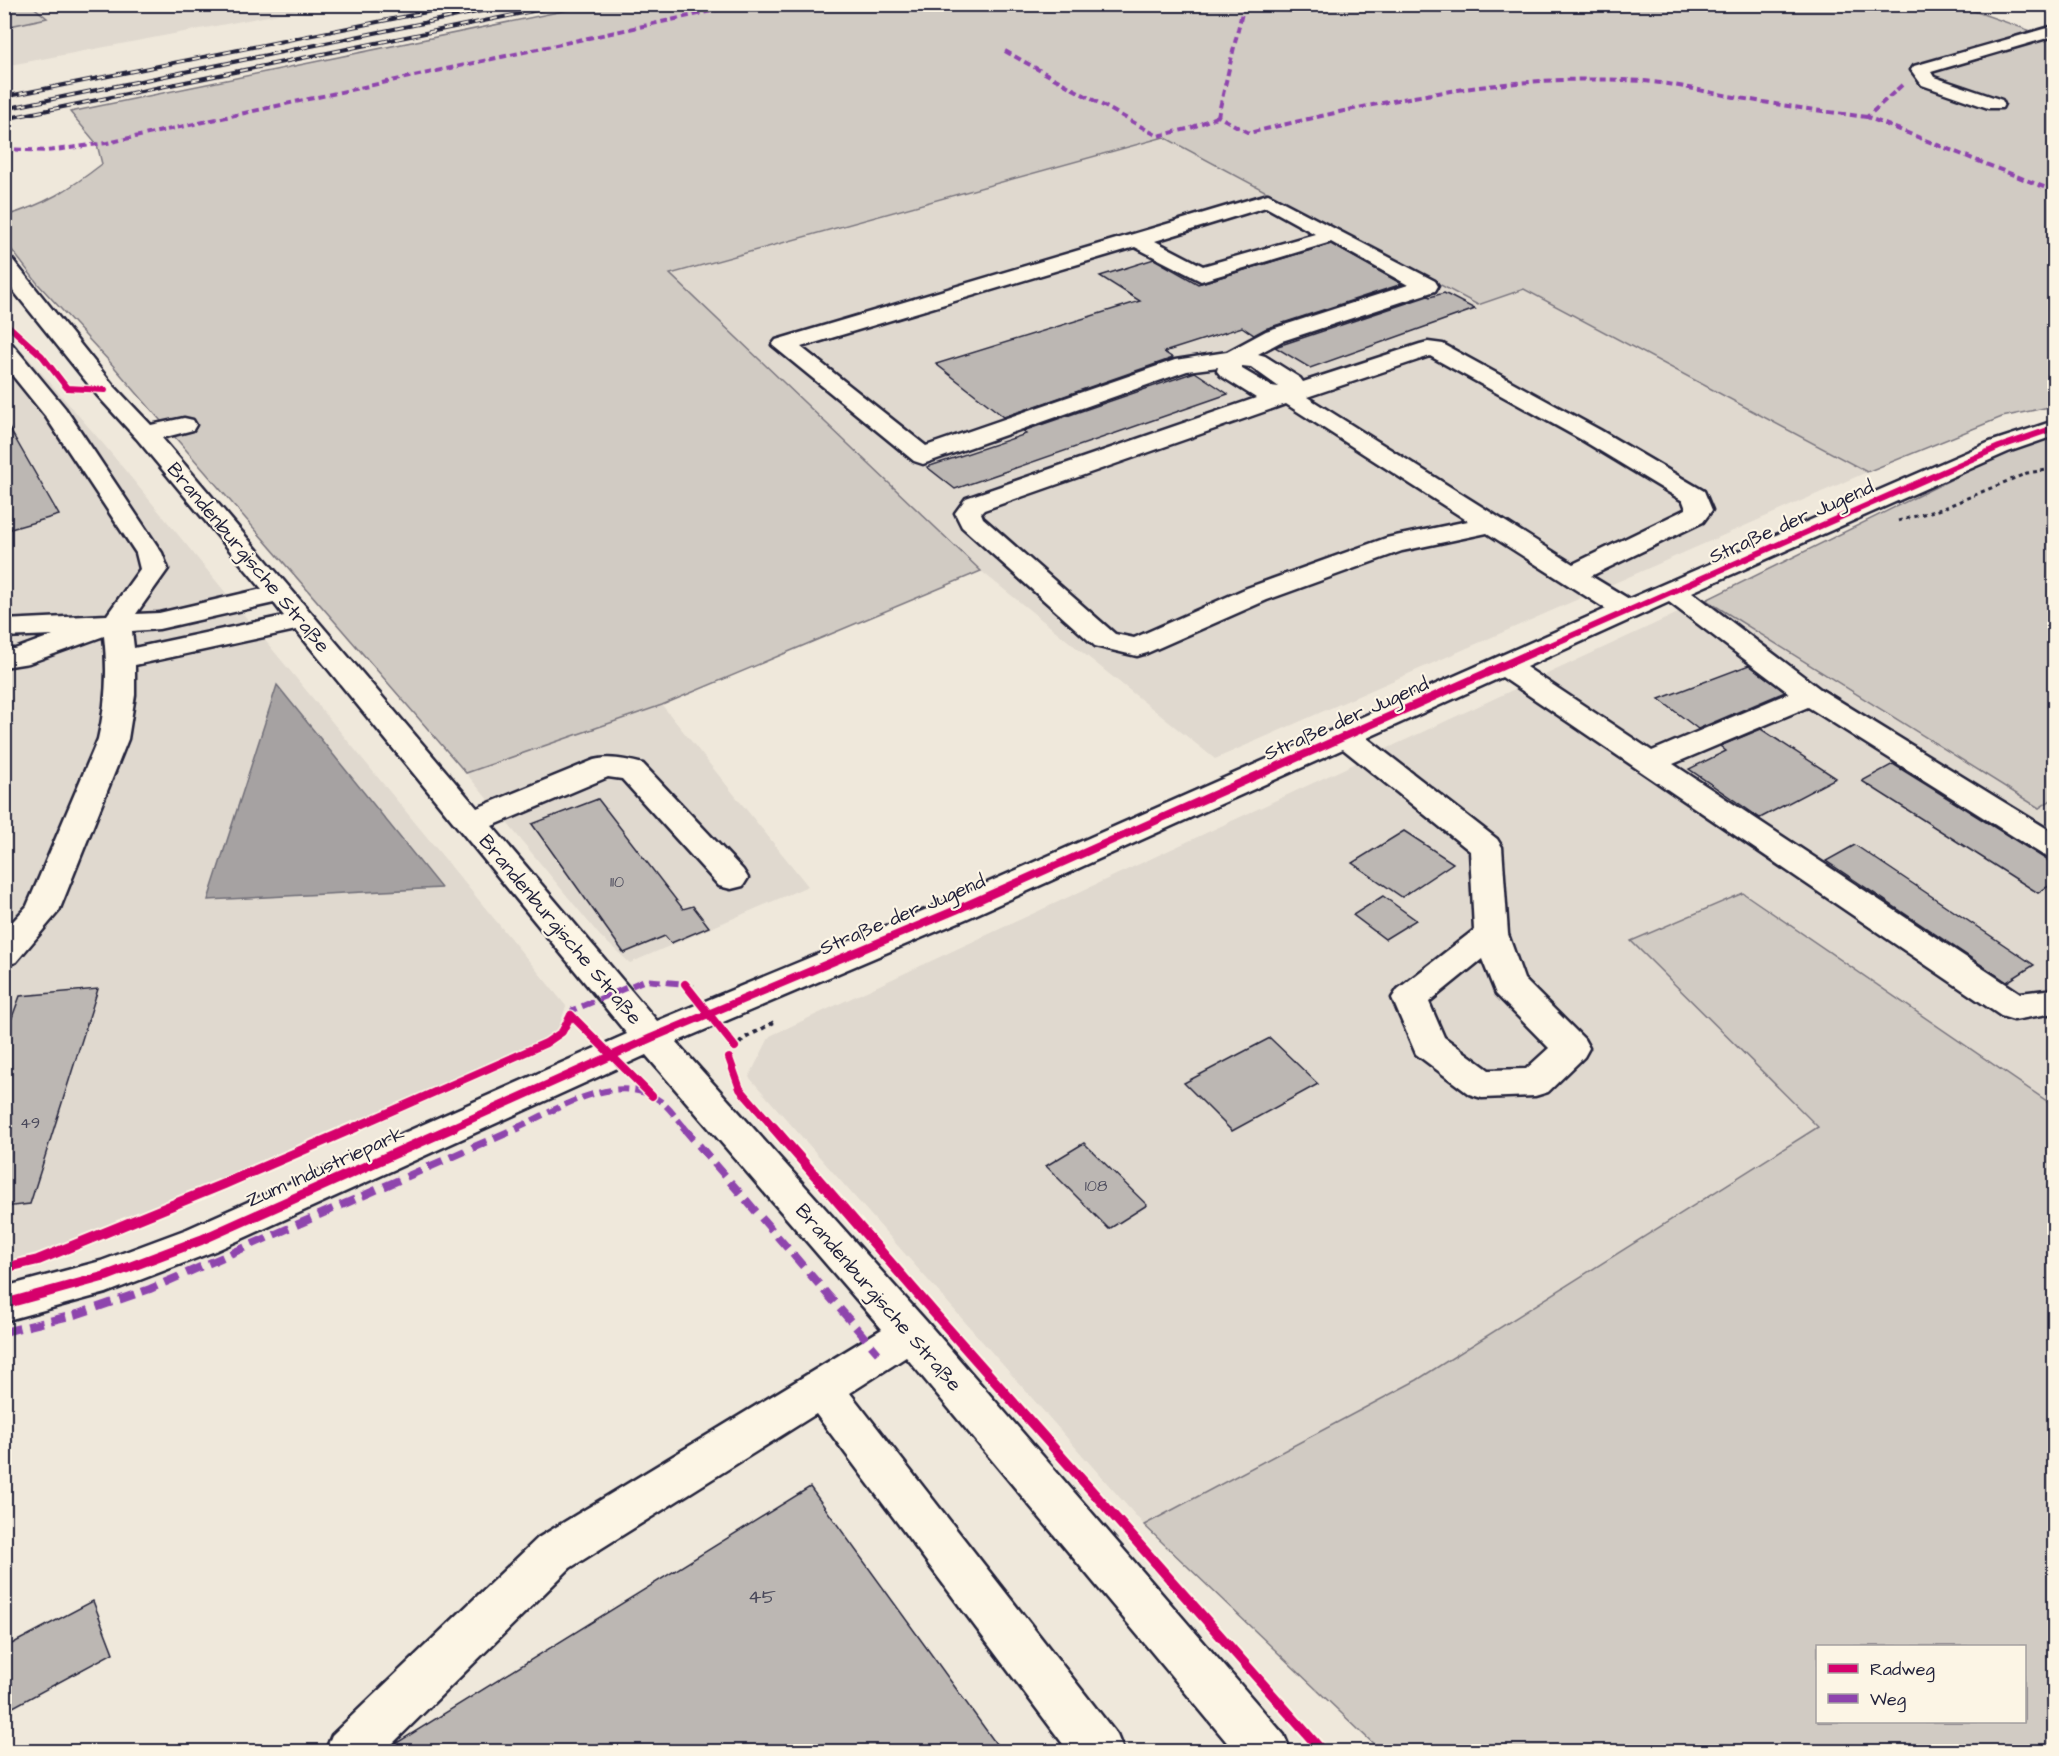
<svg xmlns="http://www.w3.org/2000/svg" width="2059" height="1756" viewBox="0 0 2059 1756" font-family="'Architects Daughter',sans-serif">
<style>
.built{fill:#e0d9cf}
.green{fill:#d1cbc3;stroke:#7a767f;stroke-width:1.5;fill-rule:evenodd}
.water{fill:#a6a2a2;stroke:#716f79;stroke-width:1.5}
.building{fill:#bcb7b3;stroke:#22223b;stroke-width:1.5}
.lines{fill:none;stroke-linecap:round;stroke-linejoin:round}
.minor-casing{stroke:#22223b;stroke-width:5}
.path-far1{stroke:#22223b;stroke-width:3;stroke-dasharray:4 4;stroke-linecap:butt}
.path{stroke:#22223b;stroke-width:4;stroke-dasharray:4.5 4.5;stroke-linecap:butt}
.minor{fill:#fcf5e5;fill-rule:evenodd}
.rail-casing{stroke:#22223b;stroke-width:4}
.rail{stroke:#fcf5e5;stroke-width:2;stroke-dasharray:8;stroke-linecap:butt}
.quiet-far2{stroke:#8e44ad;stroke-width:4;stroke-dasharray:7 4;stroke-linecap:butt}
.quiet-far1{stroke:#8e44ad;stroke-width:6;stroke-dasharray:12 6;stroke-linecap:butt}
.quiet{stroke:#8e44ad;stroke-width:8;stroke-dasharray:16 8;stroke-linecap:butt}
.cycleway-far2-casing{stroke:#fcf5e5;stroke-width:9}
.cycleway-far1-casing{stroke:#fcf5e5;stroke-width:11}
.cycleway-casing{stroke:#fcf5e5;stroke-width:14}
.cycleway-far2{stroke:#d6006c;stroke-width:6}
.cycleway-far1{stroke:#d6006c;stroke-width:8}
.cycleway{stroke:#d6006c;stroke-width:10}
.labels{text-anchor:middle;stroke-width:4.5;stroke-linejoin:round;paint-order:stroke}
.number-label{font-size:16px;fill:#484759}
.street-label{font-size:20px;fill:#22223b;stroke:#fcf5e5}
.near-number-label{font-size:20px;fill:#484759}
</style>
<rect width="100%" height="100%" fill="#efe8db"/>
<filter id="ink" filterUnits="userSpaceOnUse"><feTurbulence type="fractalNoise" baseFrequency=".0167" numOctaves="2"/><feDisplacementMap in="SourceGraphic" scale="12" xChannelSelector="R" yChannelSelector="G"/><feConvolveMatrix kernelMatrix="1 2 1 2 8 2 1 2 1" color-interpolation-filters="sRGB"/></filter>
<g filter="url(#ink)">
<g class="built">
<polygon points="4,5 326,5 5,66"/>
<polygon points="1164,137 1478,304 1524,288 1867,472 1215,759 981,571 670,274"/>
<polygon points="4,335 19,347 105,446 566,1006 557,1033 56,1251 5,1262"/>
<polygon points="1706,600 2038,808 2054,798 2054,1106 1743,893 1632,941 1818,1127 1417,1380 1144,1525 749,1077 770,1036"/>
<polygon points="662,705 808,886 630,963 600,936 466,773"/>
</g>
<g class="green">
<polygon points="5,4 31,5 47,18 5,27"/>
<path d="M1954,4l100,35v367l-52,11 -135,55 -343,-183 -46,16 -314,-168 -494,137 311,297 -319,134 -196,68 -357,-412 -71,-77 -33,-43v-25c39,-11 65,-27 97,-52l-5,-20 -27,-32 522,-107z"/>
<polygon points="2054,436 2054,798 2039,808 1706,600 2007,452"/>
<path d="M1743,893l311,213v645h-673l-237,-226 273,-145 401,-253 -187,-186zM2024,1646v76h-206v-76z"/>
</g>
<polygon class="water" points="277,685 441,888 208,900"/>
<g class="building">
<polygon points="1331,244 1402,284 1265,329 1254,335 1242,327 1164,352 1173,358 1004,417 936,364 1140,301 1100,276 1154,259 1198,284"/>
<polygon points="1444,293 1475,309 1310,368 1275,347 1428,296 1430,297"/>
<polygon points="1195,372 1228,394 955,489 927,467 1026,434 1023,431"/>
<polygon points="4,419 59,515 4,531"/>
<polygon points="1749,665 1785,692 1698,729 1659,699"/>
<polygon points="1761,729 1836,778 1760,818 1689,769 1726,751 1720,746"/>
<polygon points="1893,764 2055,865 2055,882 2038,893 1862,781"/>
<polygon points="598,799 683,909 693,906 709,927 671,943 665,936 624,953 532,824"/>
<polygon points="1404,831 1453,863 1402,897 1352,863"/>
<polygon points="1855,845 2034,965 2007,982 1826,861"/>
<polygon points="1383,896 1416,920 1385,939 1353,915"/>
<polygon points="98,989 30,1204 4,1207 4,1039 20,996"/>
<polygon points="1270,1038 1318,1084 1232,1131 1184,1083"/>
<polygon points="1084,1143 1147,1205 1109,1229 1046,1166"/>
<polygon points="810,1487 1002,1752 388,1752 395,1744"/>
<polygon points="93,1601 113,1653 4,1712 4,1648"/>
</g>
<g class="lines">
<g class="minor-casing">
<g id="minor">
<polygon points="2054,26 2054,36 1931,72 1934,77 2002,100 2004,104 2002,108 1988,108 1922,85 1911,70 1914,66"/>
<path d="M1268,194l167,87 3,5 -3,5 -153,50 -24,13 7,2 35,22 3,4 117,-38 8,-2 15,2 157,86 104,61 8,19 -9,12 -112,54 38,23 361,-157 64,-21v15l-46,16 -316,140 128,97 234,144v25l-11,-3 -235,-148 -135,57 347,229 34,-4v24l-40,7 -13,-4 -499,-339 -135,61 130,101 5,8 6,87 16,45 60,60 5,9 -5,9 -36,35 -13,4 -53,2 -13,-4 -53,-40 -24,-56 6,-9 76,-59 -4,-79 -127,-102 -375,169 -292,124 250,279 358,414 7,17h-56l-329,-395 -56,36 267,342 7,17h-55l-253,-338 -246,154 -186,184h-59l7,-17 206,-197 344,-209 -236,-274 -431,196 -109,42 -102,28v-34l97,-26 86,-32 440,-195 -331,-404 -161,35v30l-7,44 -69,172 -43,51 -12,4v-35l23,-25 71,-167c8,-34 10,-68 6,-103l-75,27 -25,4v-18h11l38,-14 -49,2v-17l103,-5 33,-46 -4,-16 -90,-136 -42,-52v-23l8,2 53,64 97,145 6,16 -32,45 23,-1 103,-24 -125,-150 -40,-44 -93,-116v-21l8,1 101,126 38,40 33,-7 9,2 3,5 -3,5 -31,8 315,370 117,-48c16,-4 33,0 49,4l100,106 5,8 -5,8 -12,3 -12,-3 -97,-107 -14,-2 -116,49 165,195 287,-119 662,-293 -119,-76 -85,18 -135,49 -120,53 -10,3 -42,-10 -133,-119 -7,-14 11,-15 290,-100 -35,-22 -4,-5 1,-4 -31,4 -264,93 -9,-3 -142,-116 4,-5zM1266,207l49,27 -112,32 -48,-25zM1331,242l77,43 -142,46 -39,21 -52,8 -249,86 -125,-99 334,-100 66,34zM1430,356l152,84 101,61 3,8 -113,55 -266,-167zM1242,366l9,1 28,20 -8,-1 -29,-17zM1286,404l182,117 -82,17 -139,50 -113,50 -19,-4 -132,-116 -2,-5 3,-3zM1669,602l120,91 -137,58 -126,-84zM274,603l10,13 -150,32 -2,-17 27,-2zM1482,959l14,35 53,54 -23,21 -37,1 -45,-33 -15,-35z"/>
</g>
</g>
<polyline class="path-far1" points="1898,521 1941,509 2027,473 2054,469"/>
<g class="path">
<polyline points="685,984 694,986"/>
<polyline points="729,1058 743,1039 776,1021"/>
</g>
<use href="#minor" class="minor"/>
<g class="rail-casing">
<g id="rail">
<polyline points="4,97 467,4"/>
<polyline points="4,109 516,4"/>
<polyline points="4,119 567,4"/>
</g>
</g>
<use href="#rail" class="rail"/>
<g class="quiet-far2">
<path d="M1244,4l-26,112 31,17c129,-31 260,-61 394,-52 27,2 54,9 81,14 47,9 95,16 143,22"/>
<polyline points="1005,51 1158,136 1191,128 1218,116"/>
<polyline points="1902,85 1867,117 2054,191"/>
<polyline points="4,149 47,151 107,143 744,4"/>
</g>
<g class="quiet-far1">
<polyline points="571,1018 573,1010 645,980 685,984 688,989"/>
<path d="M516,1128c43,-19 103,-60 147,-25 8,7 15,17 22,25"/>
</g>
<g class="quiet">
<polyline points="683,1127 878,1353"/>
<polyline points="4,1332 78,1314 150,1289 520,1127"/>
</g>
<g class="cycleway-far2-casing">
<g id="cycleway-far2">
<polyline points="4,322 42,356 67,388 105,390"/>
<polyline points="1544,648 1999,447 2054,428"/>
</g>
</g>
<g class="cycleway-far1-casing">
<g id="cycleway-far1">
<polyline points="685,984 735,1047"/>
<polyline points="571,1015 652,1096"/>
<polyline points="729,1058 740,1089 774,1128"/>
<polyline points="353,1128 546,1043 562,1032 571,1015"/>
<polyline points="451,1128 651,1038 956,910 1547,646"/>
</g>
</g>
<g class="cycleway-casing">
<g id="cycleway">
<polyline points="773,1127 936,1315 1323,1752"/>
<polyline points="4,1268 38,1260 224,1184 356,1127"/>
<polyline points="4,1304 106,1276 201,1240 454,1127"/>
</g>
</g>
<use href="#cycleway-far2" class="cycleway-far2"/>
<use href="#cycleway-far1" class="cycleway-far1"/>
<use href="#cycleway" class="cycleway"/>
</g>
</g>
<g class="labels">
<g class="number-label">
<text x="617" y="887">110</text>
<text x="30" y="1128">49</text>
<text x="1096" y="1191">108</text>
</g>
<g class="street-label">
<text transform="translate(1791 521) rotate(-24)" y="7">Straße der Jugend</text>
<text transform="translate(249 557) rotate(50)" y="7">Brandenburgische Straße</text>
<text transform="translate(1346 718) rotate(-24)" y="7">Straße der Jugend</text>
<text transform="translate(902 914) rotate(-23)" y="7">Straße der Jugend</text>
<text transform="translate(561 929) rotate(50)" y="7">Brandenburgische Straße</text>
<text transform="translate(325 1166) rotate(-24)" y="7">Zum Industriepark</text>
<text transform="translate(879 1297) rotate(49)" y="7">Brandenburgische Straße</text>
</g>
<g class="near-number-label">
<text x="762" y="1603">45</text>
</g>
</g>
<rect width="2059" height="1756" fill="none" stroke="#fcf5e5" stroke-width="24"/>
<rect x="12" y="12" width="2035" height="1732" fill="none" stroke="#22223b" stroke-width="2" filter="url(#ink)"/>
<rect x="1816" y="1645" width="210" height="78" fill="#fcf5e5" stroke="#a5a1a1" stroke-width="1.5"/>
<rect x="1828" y="1664" width="30" height="9" fill="#d6006c" stroke="#a5a1a1" stroke-width="1.5"/>
<text x="1870" y="1675" font-size="18" fill="#22223b">Radweg</text>
<rect x="1828" y="1694" width="30" height="9" fill="#8e44ad" stroke="#a5a1a1" stroke-width="1.5"/>
<text x="1870" y="1705" font-size="18" fill="#22223b">Weg</text>
</svg>
